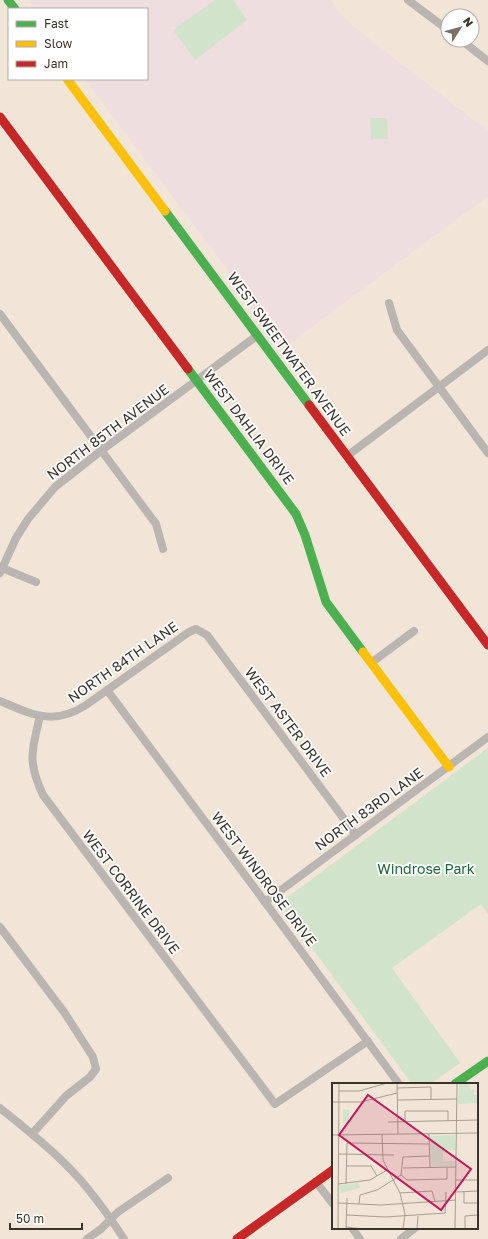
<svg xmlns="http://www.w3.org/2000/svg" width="488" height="1239" viewBox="0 0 488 1239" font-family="'Golos Text',sans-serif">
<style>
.education{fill:#efdedf}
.green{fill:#d2e3cb}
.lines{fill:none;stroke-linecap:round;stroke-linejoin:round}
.street{stroke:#bab5b1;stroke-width:8}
.fast{stroke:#4caf50;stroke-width:9}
.slow{stroke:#ffc107;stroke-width:9}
.jam{stroke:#c62828;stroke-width:9}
.labels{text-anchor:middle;stroke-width:3.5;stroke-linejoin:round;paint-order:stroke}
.street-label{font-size:14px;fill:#3a3329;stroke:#fff}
.park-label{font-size:14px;fill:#21663a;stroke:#fff}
.inset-road{fill:none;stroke:#a79e91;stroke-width:1}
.view{fill:#c2185b;fill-opacity:0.15;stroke:#c2185b;stroke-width:2}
.inset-edge{fill:none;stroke:#3a3329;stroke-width:2}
</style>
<rect width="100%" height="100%" fill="#f0e5d6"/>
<polygon class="education" points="30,0 331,0 343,17 360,32 488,131 488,196 285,347 85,79 147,79 147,9 33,9"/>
<g class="green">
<polygon points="215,0 233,0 247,20 195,60 173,30"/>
<polygon points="370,118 387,118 388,139 371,139"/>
<path d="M488,748v166l-7,-10 -89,64 68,95 -30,21h-18l-127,-173c-3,-5 -1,-10 3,-14z"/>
</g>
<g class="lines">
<g class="street">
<polyline points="408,0 448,30"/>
<polyline points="461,40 488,61"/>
<polyline points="389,303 397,330 488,453"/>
<polyline points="0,314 156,524 163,549"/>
<polyline points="347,456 488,350"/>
<polyline points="2,568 36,582"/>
<polyline points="0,573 16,538 28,519 55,487 102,450 258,335"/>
<polyline points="371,663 414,631"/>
<polyline points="107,690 265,902 399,1084"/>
<path d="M0,701c33,14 54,25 86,4l103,-73 7,-3 11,6 149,200"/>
<path d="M40,716c-8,34 -13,45 3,79l232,309 93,-63"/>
<polyline points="265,902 488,737"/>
<polyline points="0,927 64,1012 93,1057 96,1069 90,1077 66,1096 32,1134"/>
<path d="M0,1108c31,25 63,50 88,81 13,16 25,33 36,50"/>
<polyline points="316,1182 333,1204"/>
<polyline points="352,1228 360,1239"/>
<polyline points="87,1239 101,1229 118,1212 168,1178"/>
<polyline points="401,1239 415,1228"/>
</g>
<g class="fast">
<polyline points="8,0 15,9"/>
<polyline points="165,211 309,405"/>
<polyline points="188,369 296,514 305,535 326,602 363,652"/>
<polyline points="455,1084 488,1061"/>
</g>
<g class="slow">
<polyline points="67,79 165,211"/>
<polyline points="363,652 449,767"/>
</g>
<g class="jam">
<polyline points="0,117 188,369"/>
<polyline points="309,405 488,645"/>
<polyline points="237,1239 333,1170"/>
</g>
</g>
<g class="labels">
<g class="street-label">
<text transform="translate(289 354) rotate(54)" y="5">WEST SWEETWATER AVENUE</text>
<text transform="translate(249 427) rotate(53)" y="5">WEST DAHLIA DRIVE</text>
<text transform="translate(108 432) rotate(-37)" y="5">NORTH 85TH AVENUE</text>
<text transform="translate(123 662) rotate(-35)" y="5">NORTH 84TH LANE</text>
<text transform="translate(288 722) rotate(53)" y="5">WEST ASTER DRIVE</text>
<text transform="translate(369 809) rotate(-36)" y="5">NORTH 83RD LANE</text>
<text transform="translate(264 879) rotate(53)" y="5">WEST WINDROSE DRIVE</text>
<text transform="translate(131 892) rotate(53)" y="5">WEST CORRINE DRIVE</text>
</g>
<g class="park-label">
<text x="426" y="874">Windrose Park</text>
</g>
</g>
<g transform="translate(332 1083)">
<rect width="146" height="146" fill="#f0e5d6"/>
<path d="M127,0h10l1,7h4v5h4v8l-20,1zM11,26l6,1v13h-6zM123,52v15h-12v11h12l-1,5h-23l-1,-30zM27,100l1,5 -20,5v-8z" fill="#d2e3cb"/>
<path class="inset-road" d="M65,0l1,51M65,5l34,-1v12M7,8h20l28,-8M0,15v-15M65,17l60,-1M0,19h29l36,-9M56,39l90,-2M73,39v-11h43v10M50,51l1,26 17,33 5,21 -2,15M97,51l1,34M0,52l146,-2M7,71l55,1M14,83h25l6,10M71,85l53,-1M69,92l6,5 40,-1v-11M69,92l2,-18 26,-1M124,97h22M6,101l32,-4 17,-10M14,101l1,-41 82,1M124,109l22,-1M132,109v11h14M68,110l32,-2 3,10M6,120l43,2 75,-5M27,121l1,-9 17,-5 24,-15M15,132l38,2 60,-4 1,-21M14,144l17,2M6,146l1,-146M14,146l1,-31M85,146l1,-13M123,146l2,-146M133,146v-13l13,-1"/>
<path class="view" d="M36,12l103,74 -30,41 -102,-75z"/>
<rect width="146" height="146" class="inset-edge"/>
</g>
<rect x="8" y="8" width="140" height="72" fill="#ffffff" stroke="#b0ada9"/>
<rect x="16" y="21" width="20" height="6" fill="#4caf50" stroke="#b0ada9"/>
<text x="44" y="28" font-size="12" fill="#3a3329">Fast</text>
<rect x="16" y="41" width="20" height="6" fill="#ffc107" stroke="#b0ada9"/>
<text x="44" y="48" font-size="12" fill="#3a3329">Slow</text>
<rect x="16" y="61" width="20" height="6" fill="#c62828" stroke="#b0ada9"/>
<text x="44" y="68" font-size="12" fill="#3a3329">Jam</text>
<g transform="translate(460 28) rotate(54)"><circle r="19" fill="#ffffff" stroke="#b0ada9"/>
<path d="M0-3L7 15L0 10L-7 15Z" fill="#7a7166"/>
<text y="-6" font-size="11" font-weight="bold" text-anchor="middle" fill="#3a3329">N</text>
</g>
<path d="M10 1223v6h72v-6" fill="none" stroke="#3a3329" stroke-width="2"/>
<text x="16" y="1223" font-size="12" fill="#3a3329" stroke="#ffffff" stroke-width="3" paint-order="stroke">50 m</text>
</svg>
